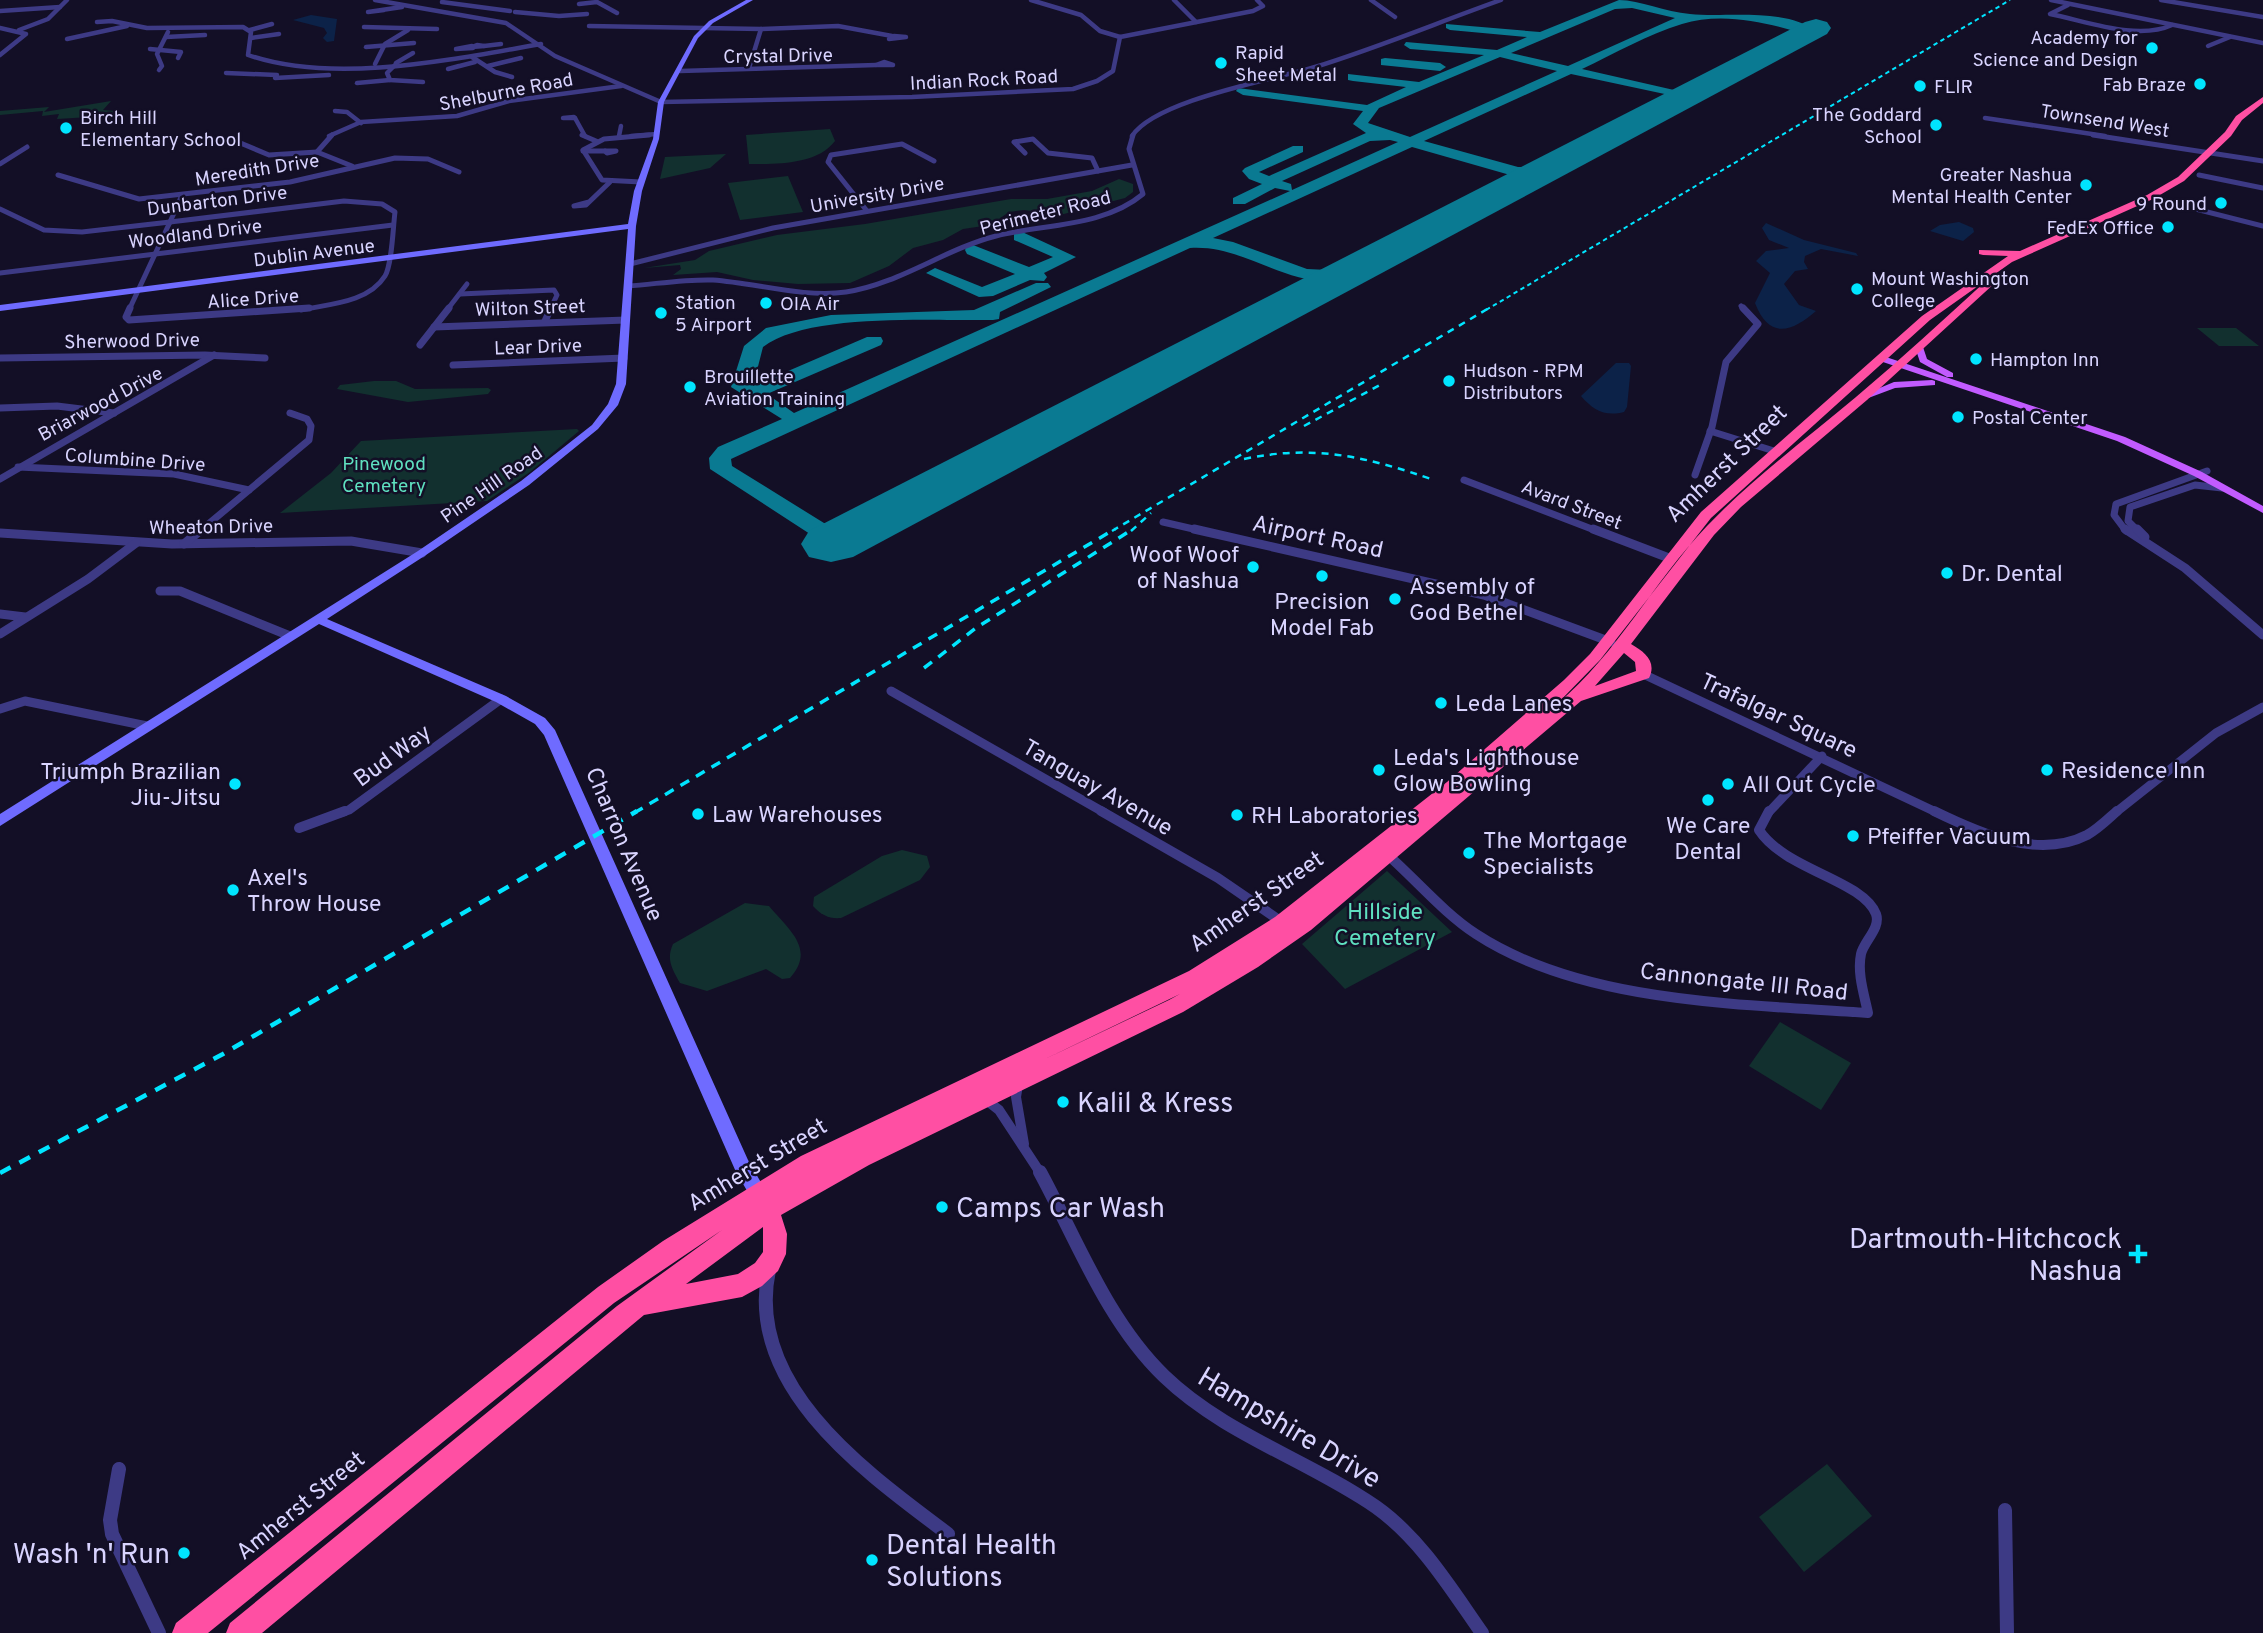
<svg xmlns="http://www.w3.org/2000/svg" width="2263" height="1633" viewBox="0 0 2263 1633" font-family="Overpass,sans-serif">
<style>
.green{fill:#12302f}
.water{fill:#0c2248}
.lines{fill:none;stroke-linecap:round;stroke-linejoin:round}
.taxiway{fill:#0a7a92;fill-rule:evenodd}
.runway{fill:#0a7a92;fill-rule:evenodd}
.street-far5{stroke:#3d3a85;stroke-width:4.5}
.street-far4{stroke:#3d3a85;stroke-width:5}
.street-far3{stroke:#3d3a85;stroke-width:7}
.street-far2{stroke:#3d3a85;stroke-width:9}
.street-far1{stroke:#3d3a85;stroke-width:10}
.street{stroke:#3d3a85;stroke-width:14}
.secondary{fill:#6f6bff;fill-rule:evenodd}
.primary{fill:#c25bff;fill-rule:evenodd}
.highway{fill:#ff4fa3;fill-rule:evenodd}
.rail-far3{stroke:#00e5ff;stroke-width:2;stroke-dasharray:4.5 3.5;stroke-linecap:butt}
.rail-far2{stroke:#00e5ff;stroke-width:2.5;stroke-dasharray:7 6;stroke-linecap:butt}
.rail-far1{stroke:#00e5ff;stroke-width:3.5;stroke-dasharray:10 8;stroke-linecap:butt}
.rail{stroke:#00e5ff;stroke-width:4.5;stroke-dasharray:12 10;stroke-linecap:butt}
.poi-dot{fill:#00e5ff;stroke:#130f26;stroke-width:2.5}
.labels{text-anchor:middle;stroke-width:5;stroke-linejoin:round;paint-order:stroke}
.far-poi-label{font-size:19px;fill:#d9d4ff;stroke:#130f26;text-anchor:start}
.far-street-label{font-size:19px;fill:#d9d4ff;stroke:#130f26}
.far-park-label{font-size:19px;fill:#5fe0c0;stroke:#130f26}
.street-label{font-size:23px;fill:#d9d4ff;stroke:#130f26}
.poi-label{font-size:23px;fill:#d9d4ff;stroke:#130f26;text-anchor:start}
.park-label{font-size:23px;fill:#5fe0c0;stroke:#130f26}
.near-poi-label{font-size:28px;fill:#d9d4ff;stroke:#130f26;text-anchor:start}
.near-street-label{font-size:28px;fill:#d9d4ff;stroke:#130f26}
</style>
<rect width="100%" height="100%" fill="#130f26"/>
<g class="green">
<polygon points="111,101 103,110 117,111 106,116 57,119 59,114 42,116 43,111 0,115 0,111 49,107 44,112"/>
<path d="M830,129l5,12c-18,24 -59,23 -86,23l-3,-29z"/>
<polygon points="726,154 710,168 660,179 665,157"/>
<polygon points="788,176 803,212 740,220 728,183"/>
<polygon points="1119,179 1133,184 1133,192 1125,198 1060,215 1024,210 1009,212 990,225 963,229 943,240 913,248 889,266 850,283 798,284 753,280 717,272 673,275 681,269 680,265 644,268 695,260 709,251 777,235 865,224 1011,199 1047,199 1092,191"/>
<polygon points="2197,328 2236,328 2259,346 2219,346"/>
<polygon points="374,381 396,381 415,389 488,388 491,390 488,394 408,402 337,389 340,385"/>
<polygon points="577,429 579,431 530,472 487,501 280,513 331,473 361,441"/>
<path d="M902,850l25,6 3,11 -10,13 -79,38c-12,1 -20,-3 -28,-12l1,-9 68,-41z"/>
<polygon points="1387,871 1452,932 1345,989 1302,944"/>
<path d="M745,903l24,3c20,24 47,43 21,72l-8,1 -16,-10 -59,22 -27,-8c-8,-14 -14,-24 -7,-39z"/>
<polygon points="1780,1022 1851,1063 1821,1110 1749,1066"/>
<polygon points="1827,1464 1872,1516 1804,1572 1759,1517"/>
</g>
<g class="water">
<polygon points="311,15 337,19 334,41 327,42 323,38 327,33 324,28 293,20"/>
<polygon points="1959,222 1973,228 1974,232 1963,241 1930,231 1940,225"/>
<path d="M1766,223l38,17 52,13 2,3 -37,-7 -16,7 -1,6 4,7 -13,2 -11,13 15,21 17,6c-24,21 -47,29 -61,-8l15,-30 -14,-12 10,-10 23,-3 -20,-8 -7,-12z"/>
<path d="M1616,363h13l2,3 -4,41 -3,5c-19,5 -31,-2 -43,-16z"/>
</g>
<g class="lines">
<g class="taxiway">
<path d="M1619,0c21,0 46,12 71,14 33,4 99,-7 126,18l-6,4c-39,-13 -87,-25 -128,-12 -34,10 -68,30 -100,45l92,21v6l-103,-22 -147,67 94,26h33v6l-34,4 -105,-30 -199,91 20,4 74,27 43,2 3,4 -3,4c-58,14 -103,-35 -160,-31l-459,211 1,7 92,57c17,2 34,-6 50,-2l4,5 -4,5 -33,8 -31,-5 -100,-65 -1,-11 9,-11 64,-28 -51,-32 13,-41 22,-18 65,-13 143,-5 62,-27h12l3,4 -51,25 -1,7 -6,1c-57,1 -185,-8 -230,27l-10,39 114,-49h14l2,4 -2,4 -114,49 27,19 496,-222 -15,-3 -30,16h-12v-6l29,-14 -13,-5 -7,-8 3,-3 48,-22h10v6l-44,20 10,4 97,-43 -13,-9 10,-13 -120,-16 -7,-4 2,-3 129,17 39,-18 -53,-6 -5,-1v-6l71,8 65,-27 -74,-6 -6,-4 2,-3 91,8 30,-13 -77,-7 -4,-2v-4l94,8zM1632,8l43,10 -107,48 -57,-13 104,-44zM1500,57l57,14 -147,66 -42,-14 11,-15zM1390,140l8,2 -106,48 -1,-6 -9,-3 88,-40z"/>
<polygon points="1385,58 1440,63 1446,67 1440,71 1381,65 1381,59"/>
<polygon points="1020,231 1076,257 1044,273 1047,277 1044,281 1030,280 993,296 979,297 926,273 935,268 982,287 1015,274 967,254 965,250 967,246 973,245 1029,267 1053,257 1014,240 1014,232"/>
</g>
<polygon class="runway" points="1816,19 1827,22 1831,28 1827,34 853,557 831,562 809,557 801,544 809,531 1805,22"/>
<g class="street-far5">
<polyline points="375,0 506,23 555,56 661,102 912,97 1073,89 1097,81 1113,71 1120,37 1253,11 1263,6 1257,0"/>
<polyline points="1031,0 1081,15 1100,31 1120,37"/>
<polyline points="1174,0 1196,22"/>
<polyline points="1371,0 1395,17"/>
<polyline points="2051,0 2263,43"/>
<polyline points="2161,0 2263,17"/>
<polyline points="442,2 510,11"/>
<polyline points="579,4 597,2 617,13"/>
<path d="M2068,5l-18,9c36,7 87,27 122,11"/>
<polyline points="384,10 368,12 402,7"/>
<polyline points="0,11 60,7"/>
<polyline points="515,12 559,16 587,14"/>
<path d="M97,22l15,-1 35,7 96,-1 8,5 -3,23c86,30 206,4 293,-11"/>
<polyline points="589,26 761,29 838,26 892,36"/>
<polyline points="364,27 437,29"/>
<polyline points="0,28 26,34 0,55"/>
<polyline points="19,30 48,19 67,0"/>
<polyline points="250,30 272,24"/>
<polygon points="894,36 906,37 889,39"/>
<polyline points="166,37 205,35"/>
<polyline points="251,38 279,34"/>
<polyline points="67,39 127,26"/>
<polygon points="477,45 484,46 472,47"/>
<polyline points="472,46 456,49 473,48"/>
<polyline points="484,46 501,44"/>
<polyline points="2208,46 2230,37"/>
<polyline points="366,47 414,43"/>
<polyline points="150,49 181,52 178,58"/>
<polyline points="472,57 495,72 512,77"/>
<polygon points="884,62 893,65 876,65"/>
<polyline points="396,63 413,53"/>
<polyline points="375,64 385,44 408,30"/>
<polyline points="396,64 387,73 390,80 423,82"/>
<polyline points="459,66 448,69 475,62"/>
<polyline points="488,66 521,58"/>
<polyline points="749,68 761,29"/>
<polyline points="159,70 162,66 157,54 168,32"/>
<polyline points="680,71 876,65"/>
<polyline points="226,73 277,75"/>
<polyline points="275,78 329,75"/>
<polyline points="357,83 390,80"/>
<polyline points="335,111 347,112 361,123"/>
<polygon points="574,117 575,118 563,118"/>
<polyline points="575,118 585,136"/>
<polyline points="1985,118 2105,136"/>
<polyline points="329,136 361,122 457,116 509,101 621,86"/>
<polyline points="619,136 621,126"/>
<polyline points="631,136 657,134"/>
<path d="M1132,136c24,-36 140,-56 183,-69 62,-19 124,-45 186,-67"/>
</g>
<g class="street-far4">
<polyline points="332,135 317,152 352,166"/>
<polyline points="582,135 596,141"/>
<polyline points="2093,135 2263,161"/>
<polyline points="222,141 238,142 269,155 317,152"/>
<polyline points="583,151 605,151"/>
<polygon points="605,151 616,151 607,153"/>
<polyline points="1025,153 1014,142 1033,139 1048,153 1092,158 1098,171"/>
<polyline points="0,164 27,147"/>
<polyline points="58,175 139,199 290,182 395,158 428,159 459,172"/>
<polyline points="2199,175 2263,188"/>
<polyline points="641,182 602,180 583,150 604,139 649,135"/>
<polyline points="2160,200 2263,226"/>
<polyline points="589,202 574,206 586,205 610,182"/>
<polyline points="0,209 44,230 82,232 170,222"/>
<polyline points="867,211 828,162 831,155 902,144 934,161"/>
<polyline points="170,222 182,195"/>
<path d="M170,222l174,-21 38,3 13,8c-2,15 -3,53 -10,64 -17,27 -57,28 -84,34"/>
<polyline points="630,264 773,228 1132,165"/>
<polyline points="0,273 393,225"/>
<path d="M628,286c28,-2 58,-7 85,-6 43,3 90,18 133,12 53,-8 99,-43 150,-56 47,-12 108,-9 147,-42l-14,-45 4,-14"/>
<polyline points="460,294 554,290 557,295 550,310"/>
<polyline points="1741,306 1744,310"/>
<polyline points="129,310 170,222"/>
<polyline points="447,310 467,284"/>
</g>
<g class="street-far3">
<polyline points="130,308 126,317 129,320 309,308"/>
<polyline points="545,321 551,308"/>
<polyline points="434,327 626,320"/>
<polyline points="420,345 449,308"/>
<polyline points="0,358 205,355 265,358"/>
<polyline points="453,365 624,358"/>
<polyline points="0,408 57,406 114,413"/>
<polyline points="1710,431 1774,451"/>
<polyline points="18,467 174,474 249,490"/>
<polyline points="1695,475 1712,427 1726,362 1758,324 1743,308"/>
<polyline points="0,479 214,355"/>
<polyline points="1464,480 1597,531"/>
<polyline points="1163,522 1202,531"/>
<polyline points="200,531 309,440 311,426 307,419 290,413"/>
<polyline points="2126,531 2114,515 2116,504 2207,471"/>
<polyline points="2138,531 2128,521 2130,507 2195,485 2222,488"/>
</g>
<g class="street-far2">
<polyline points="1194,529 1484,595 1611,642"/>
<polyline points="1593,529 1669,558"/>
<polyline points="2125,529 2185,568 2263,635"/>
<polyline points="2137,529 2145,537"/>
<polyline points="0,533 172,544 351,541 422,553"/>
<polyline points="184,544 202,529"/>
<polyline points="160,591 180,591 290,636"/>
<polyline points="0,614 25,617"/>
<polyline points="0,634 88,579 136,543"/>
<polyline points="1643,674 1938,813"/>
<polyline points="891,691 1105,813"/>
<polyline points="0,709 25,701 147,726"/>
<polyline points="340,813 349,810 501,699"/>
<polyline points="1768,813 1822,756"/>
<polyline points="2115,813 2216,733 2263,707"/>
</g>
<g class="street-far1">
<polyline points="1101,811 1218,878 1282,922"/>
<path d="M1934,811c45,22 104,49 153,24 11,-6 21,-16 30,-24"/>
<polyline points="299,828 345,811"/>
<path d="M1389,856c28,25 56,58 87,78 107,70 268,70 392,79 -4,-19 -11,-40 -7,-59 3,-13 20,-26 15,-40 -13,-34 -91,-44 -117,-84l10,-19"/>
<polyline points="1018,1085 1016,1097 1024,1144"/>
<polyline points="985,1099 999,1110 1041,1174"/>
</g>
<g class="street">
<path d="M1040,1172c37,68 67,149 124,204 60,58 144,84 212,131 45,32 75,82 106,126"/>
<path d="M769,1270c-25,117 98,203 179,264"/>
<polyline points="119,1469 110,1520 112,1534 159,1633"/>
<polyline points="2005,1510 2007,1633"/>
</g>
<polygon class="secondary" points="746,0 753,0 713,23 698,38 664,102 659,139 642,191 636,226 626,384 618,405 598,429 529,485 426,555 327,619 506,696 545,718 555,730 748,1160 771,1200 768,1206 762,1208 756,1206 736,1172 544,735 535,724 496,702 319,624 0,826 0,814 418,551 521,481 592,425 608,404 616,384 628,229 0,311 0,305 628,224 634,191 653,139 658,102 694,36 709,21"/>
<g class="primary">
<polygon points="1919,344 1923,347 1927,359 1953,373 1953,377 1947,377 1920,362 1915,347"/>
<polygon points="1877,356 1883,356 2125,437 2202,472 2263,506 2263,513 2194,476 2117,441 1877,360"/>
<polygon points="1932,380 1935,381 1935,385 1895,388 1863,400 1858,397 1894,382"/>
</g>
<path class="highway" d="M2263,97v6l-21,17 -11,16 -47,45 -31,18 -141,63 -82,58 -219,198 -111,142 -43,44c61,-51 96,-122 150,-178 46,-48 99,-87 149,-129 45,-38 88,-78 131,-117l9,2 -129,118 -126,107 -27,28 -83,109c14,8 26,18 18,34l-68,23 -270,229 -53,37 -75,45 -314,153 -88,50 6,19 -1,20 -8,17 -16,15 -20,11 -98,18 -382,318h-36l4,-10 387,-317 105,-76 -108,73 -406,330h-36l4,-10 422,-336 65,-46 138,-85 388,-185 86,-54 172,-135 117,-102 26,-26 111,-142 221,-196 86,-60 -25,-1 -4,-1v-4l41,1 127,-56 31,-18 47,-45 11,-16zM1624,653l11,9 1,9 -41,15zM1180,994l-11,6 -126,60zM763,1227v25l-8,11 -17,11 -52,10z"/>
<polyline class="rail-far3" points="1486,310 2010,0"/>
<g class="rail-far2">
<polyline points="1304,426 1380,385"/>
<path d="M1244,459c71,-15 123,-2 190,21"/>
<polyline points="1112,531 1489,308"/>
<polyline points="1131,531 1151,513"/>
</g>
<g class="rail-far1">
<polyline points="924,668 976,628 1133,529"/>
<polyline points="634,813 1115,529"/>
</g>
<polyline class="rail" points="0,1173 223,1054 637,811"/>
</g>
<g class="poi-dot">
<circle cx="2152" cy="48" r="7"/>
<circle cx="1221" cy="63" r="7"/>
<circle cx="2200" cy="84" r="7"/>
<circle cx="1920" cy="86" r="7"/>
<circle cx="1936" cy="125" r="7"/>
<circle cx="66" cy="128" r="7"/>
<circle cx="2086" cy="185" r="7"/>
<circle cx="2221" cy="203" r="7"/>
<circle cx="2168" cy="227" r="7"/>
<circle cx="1857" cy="289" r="7"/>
<circle cx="766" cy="303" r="7"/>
<circle cx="661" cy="313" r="7"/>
<circle cx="1976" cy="359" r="7"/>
<circle cx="1449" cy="381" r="7"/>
<circle cx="690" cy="387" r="7"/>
<circle cx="1958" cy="417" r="7"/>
<circle cx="1253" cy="567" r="7"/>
<circle cx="1947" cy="573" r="7"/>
<circle cx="1322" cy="576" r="7"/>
<circle cx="1395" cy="599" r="7"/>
<circle cx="1441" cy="703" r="7"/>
<circle cx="1379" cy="770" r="7"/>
<circle cx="2047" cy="770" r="7"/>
<circle cx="235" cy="784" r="7"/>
<circle cx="1728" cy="784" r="7"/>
<circle cx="1708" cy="800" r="7"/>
<circle cx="698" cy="814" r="7"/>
<circle cx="1237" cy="815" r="7"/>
<circle cx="1853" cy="836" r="7"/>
<circle cx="1469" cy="853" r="7"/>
<circle cx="233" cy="890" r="7"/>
<circle cx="1063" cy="1102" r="7"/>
<circle cx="942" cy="1207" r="7"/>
<path d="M2134.5 1243.5h7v7h7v7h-7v7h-7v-7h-7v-7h7z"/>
<circle cx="184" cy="1553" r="7"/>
<circle cx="872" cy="1560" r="7"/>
</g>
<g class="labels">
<g class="far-poi-label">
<text x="2138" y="44" text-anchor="end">Academy for<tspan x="2138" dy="22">Science and Design</tspan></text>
<text x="1235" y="59">Rapid<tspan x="1235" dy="22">Sheet Metal</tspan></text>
<text x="2186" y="91" text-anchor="end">Fab Braze</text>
<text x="1934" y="93">FLIR</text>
<text x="1922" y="121" text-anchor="end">The Goddard<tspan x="1922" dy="22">School</tspan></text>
<text x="80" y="124">Birch Hill<tspan x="80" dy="22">Elementary School</tspan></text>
<text x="2072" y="181" text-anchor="end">Greater Nashua<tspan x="2072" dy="22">Mental Health Center</tspan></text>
<text x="2207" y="210" text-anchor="end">9 Round</text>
<text x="2154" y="234" text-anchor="end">FedEx Office</text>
<text x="1871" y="285">Mount Washington<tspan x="1871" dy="22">College</tspan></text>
<text x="675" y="309">Station<tspan x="675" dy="22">5 Airport</tspan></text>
<text x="780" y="310">OIA Air</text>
<text x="1990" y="366">Hampton Inn</text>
<text x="1463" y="377">Hudson - RPM<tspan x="1463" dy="22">Distributors</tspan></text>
<text x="704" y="383">Brouillette<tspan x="704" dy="22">Aviation Training</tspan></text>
<text x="1972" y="424">Postal Center</text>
</g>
<g class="far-street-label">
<text transform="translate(778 55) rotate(-1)" y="7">Crystal Drive</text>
<text transform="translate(984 79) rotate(-3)" y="7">Indian Rock Road</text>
<text transform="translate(506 91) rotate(-11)" y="7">Shelburne Road</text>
<text transform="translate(2105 120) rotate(9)" y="7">Townsend West</text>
<text transform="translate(257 169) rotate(-9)" y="7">Meredith Drive</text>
<text transform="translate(877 194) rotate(-10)" y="7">University Drive</text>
<text transform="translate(217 200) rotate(-7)" y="7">Dunbarton Drive</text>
<text transform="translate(1045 212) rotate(-14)" y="7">Perimeter Road</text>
<text transform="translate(195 233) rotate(-7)" y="7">Woodland Drive</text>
<text transform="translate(314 252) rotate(-7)" y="7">Dublin Avenue</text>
<text transform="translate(253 298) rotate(-4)" y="7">Alice Drive</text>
<text transform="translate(530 307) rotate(-2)" y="7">Wilton Street</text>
<text transform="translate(132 340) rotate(-1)" y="7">Sherwood Drive</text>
<text transform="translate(538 346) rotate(-2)" y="7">Lear Drive</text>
<text transform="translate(100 403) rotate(-28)" y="7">Briarwood Drive</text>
<text transform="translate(135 459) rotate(4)" y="7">Columbine Drive</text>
<text transform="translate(491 484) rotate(-35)" y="7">Pine Hill Road</text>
<text transform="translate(1572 504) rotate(21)" y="7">Avard Street</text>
<text transform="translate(211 526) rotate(-1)" y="7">Wheaton Drive</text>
</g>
<g class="far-park-label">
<text x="384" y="470">Pinewood<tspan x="384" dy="22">Cemetery</tspan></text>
</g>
<g class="street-label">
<text transform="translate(1726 463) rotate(-44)" y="8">Amherst Street</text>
<text transform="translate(1318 536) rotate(12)" y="8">Airport Road</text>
<text transform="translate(1779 715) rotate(25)" y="8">Trafalgar Square</text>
<text transform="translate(392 755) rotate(-36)" y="8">Bud Way</text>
<text transform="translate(1098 787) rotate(30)" y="8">Tanguay Avenue</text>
<text transform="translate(625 844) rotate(67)" y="8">Charron Avenue</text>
<text transform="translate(1256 901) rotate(-35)" y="8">Amherst Street</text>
<text transform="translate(1744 981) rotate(6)" y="8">Cannongate III Road</text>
<text transform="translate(757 1164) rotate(-31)" y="8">Amherst Street</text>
<text transform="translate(300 1505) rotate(-39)" y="8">Amherst Street</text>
</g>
<g class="poi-label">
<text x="1239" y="562" text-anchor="end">Woof Woof<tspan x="1239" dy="26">of Nashua</tspan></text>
<text x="1961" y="581">Dr. Dental</text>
<text x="1409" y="594">Assembly of<tspan x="1409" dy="26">God Bethel</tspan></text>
<text x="1322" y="609" text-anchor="middle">Precision<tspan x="1322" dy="26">Model Fab</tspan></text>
<text x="1455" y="711">Leda Lanes</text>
<text x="1393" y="765">Leda's Lighthouse<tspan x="1393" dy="26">Glow Bowling</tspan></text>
<text x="2061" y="778">Residence Inn</text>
<text x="221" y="779" text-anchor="end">Triumph Brazilian<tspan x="221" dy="26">Jiu-Jitsu</tspan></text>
<text x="1742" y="792">All Out Cycle</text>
<text x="712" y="822">Law Warehouses</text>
<text x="1251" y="823">RH Laboratories</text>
<text x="1708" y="833" text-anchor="middle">We Care<tspan x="1708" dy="26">Dental</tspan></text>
<text x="1867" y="844">Pfeiffer Vacuum</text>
<text x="1483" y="848">The Mortgage<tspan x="1483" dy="26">Specialists</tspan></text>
<text x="247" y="885">Axel's<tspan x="247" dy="26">Throw House</tspan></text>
</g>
<g class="park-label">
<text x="1385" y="919">Hillside<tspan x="1385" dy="26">Cemetery</tspan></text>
</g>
<g class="near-poi-label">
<text x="1077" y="1112">Kalil &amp; Kress</text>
<text x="956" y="1217">Camps Car Wash</text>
<text x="2122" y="1248" text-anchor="end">Dartmouth-Hitchcock<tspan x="2122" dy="32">Nashua</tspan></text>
<text x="886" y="1554">Dental Health<tspan x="886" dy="32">Solutions</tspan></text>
<text x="170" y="1563" text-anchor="end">Wash 'n' Run</text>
</g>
<g class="near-street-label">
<text transform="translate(1290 1427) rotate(31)" y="10">Hampshire Drive</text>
</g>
</g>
</svg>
